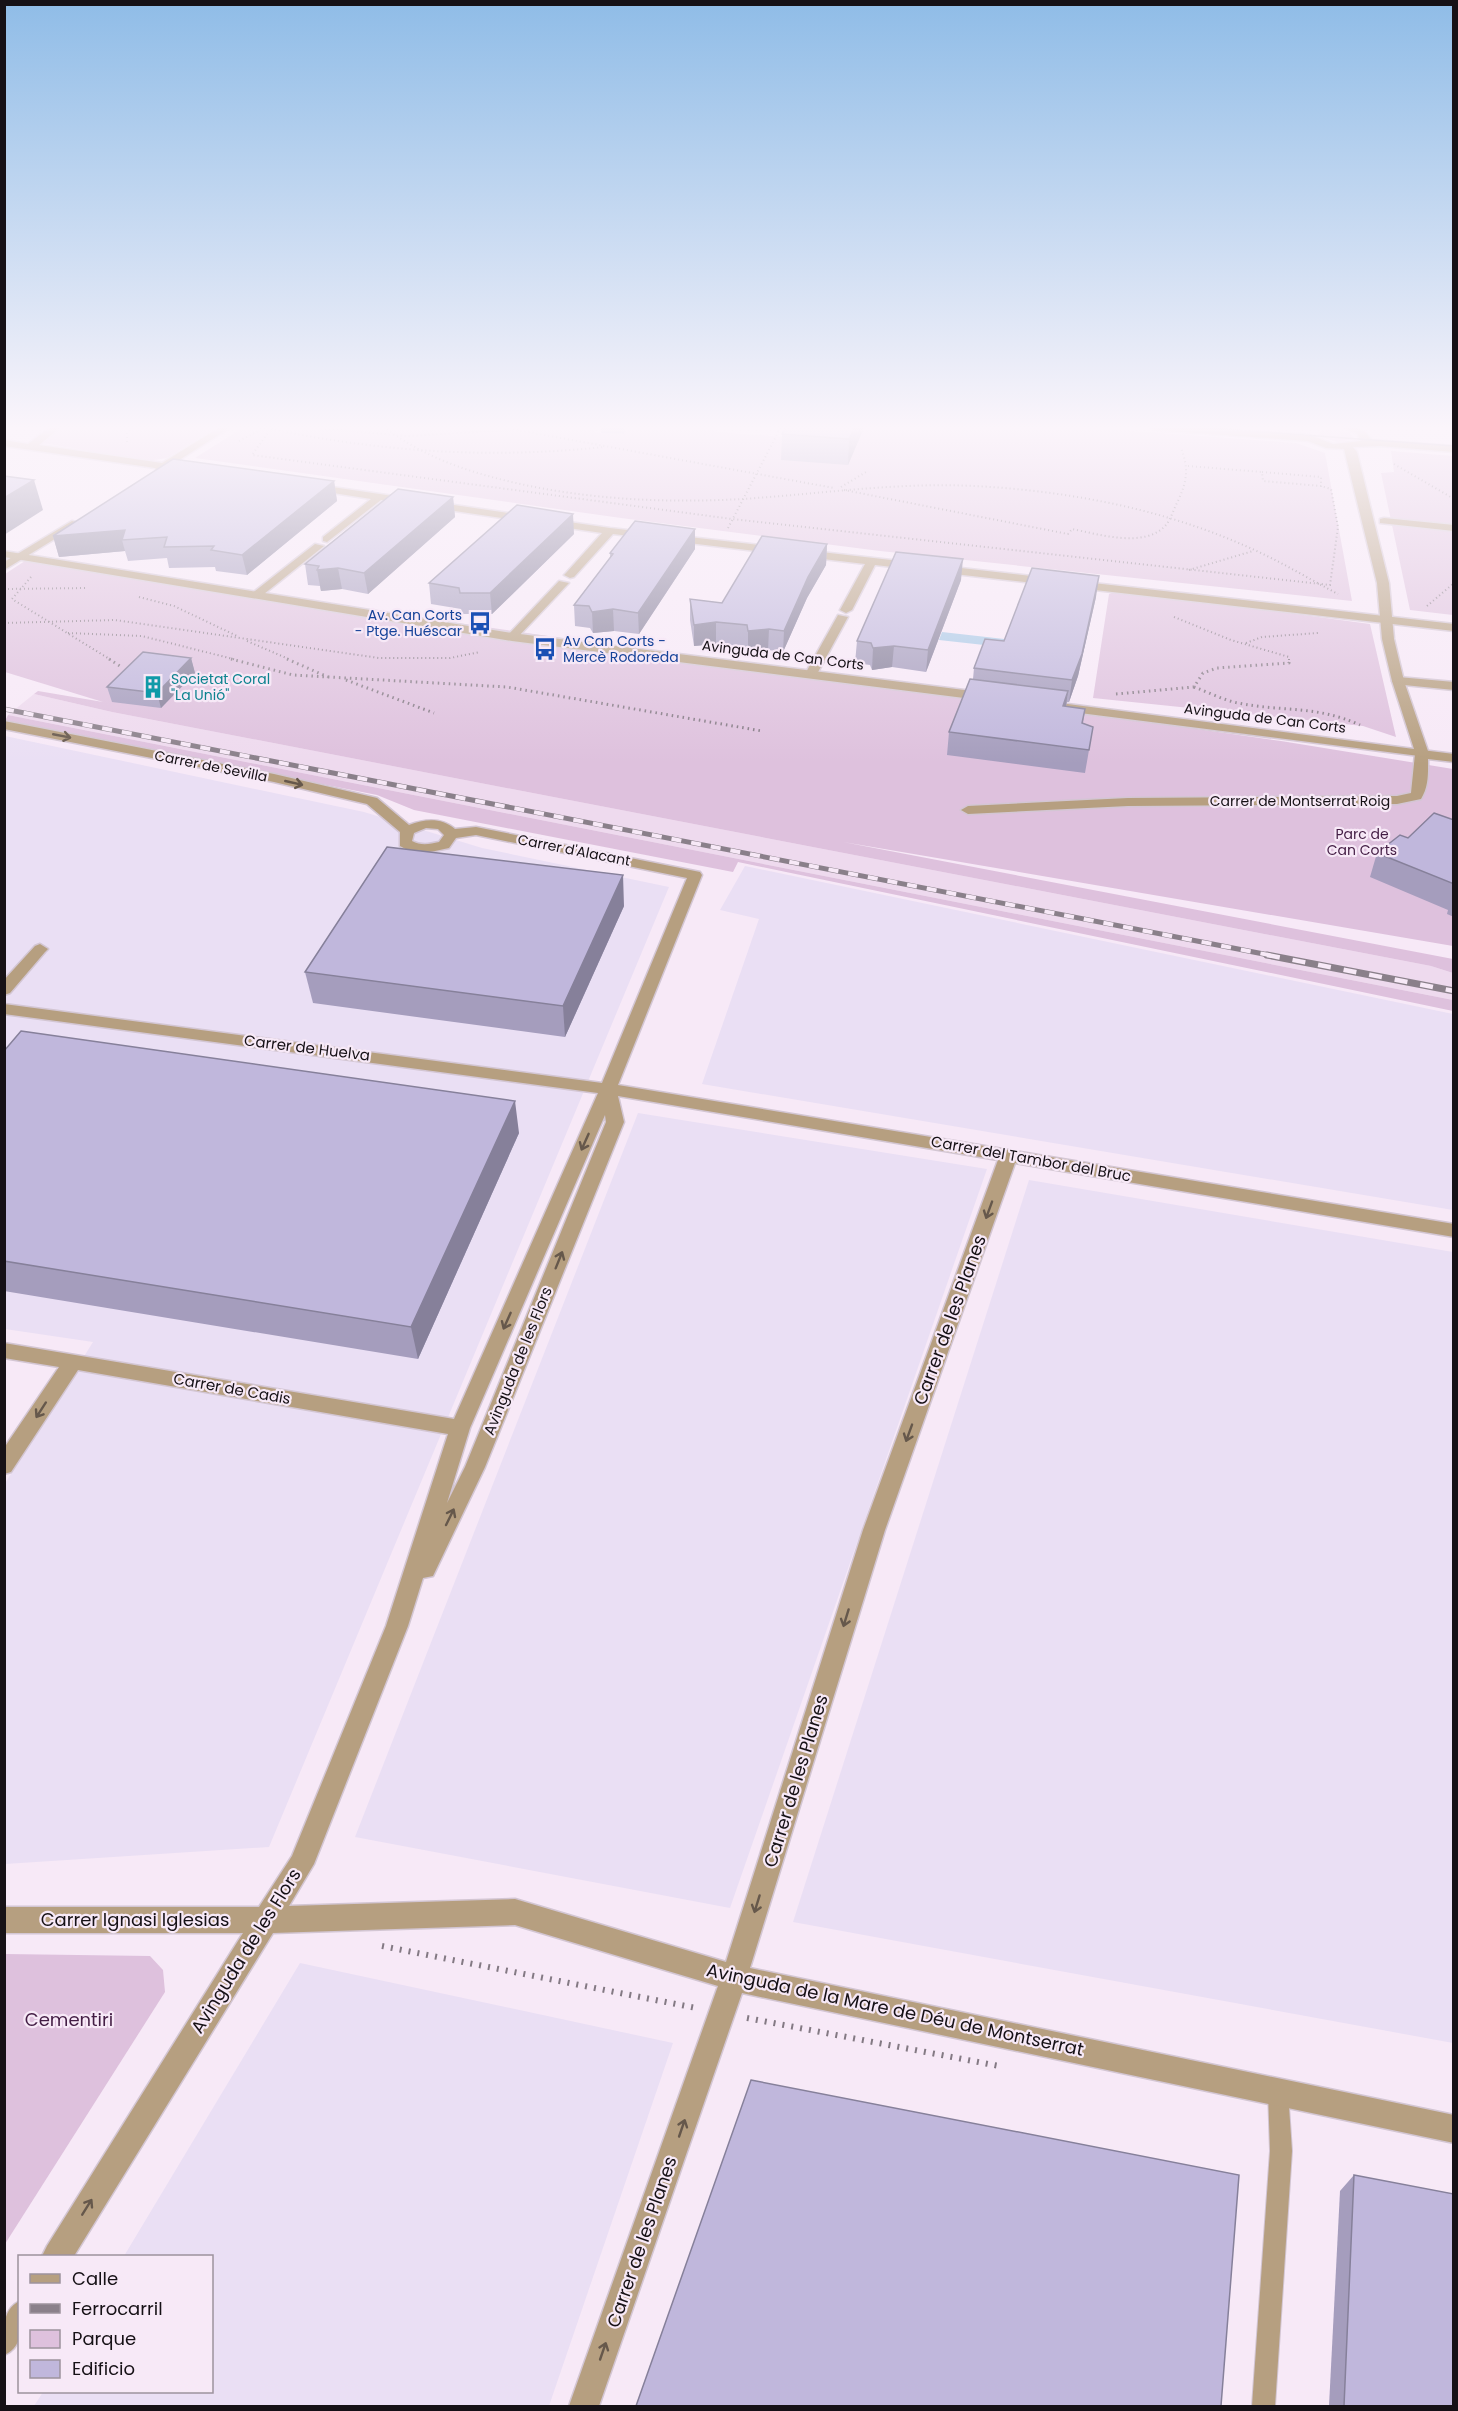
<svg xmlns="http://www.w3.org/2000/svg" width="1458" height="2411" viewBox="0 0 1458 2411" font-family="Poppins,sans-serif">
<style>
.built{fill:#eedaee}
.industrial{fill:#eadff4}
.green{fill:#dec1dd}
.water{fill:#a9c9e6}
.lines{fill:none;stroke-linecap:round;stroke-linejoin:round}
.service-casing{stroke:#d3c6d3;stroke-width:2}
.pedestrian-casing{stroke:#d3c6d3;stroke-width:3}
.minor-casing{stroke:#d3c6d3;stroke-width:3}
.tertiary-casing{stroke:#d3c6d3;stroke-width:3}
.path-far2{stroke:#837983;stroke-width:2;stroke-dasharray:1 3;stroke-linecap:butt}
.path-far1{stroke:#837983;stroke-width:3;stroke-dasharray:1.5 4;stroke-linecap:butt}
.path{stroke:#837983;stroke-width:6;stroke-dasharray:2 7;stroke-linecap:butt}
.service{fill:#b69f80;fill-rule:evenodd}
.pedestrian{fill:#b69f80;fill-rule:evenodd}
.minor{fill:#b69f80;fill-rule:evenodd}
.tertiary{fill:#b69f80;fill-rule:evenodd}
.tram{stroke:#8a808a;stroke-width:1.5}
.rail-far1-casing{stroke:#8a808a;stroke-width:5}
.rail-casing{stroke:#8a808a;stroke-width:7}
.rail-far1{stroke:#f7e9f7;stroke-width:4;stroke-dasharray:10;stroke-linecap:butt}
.rail{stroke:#f7e9f7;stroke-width:4.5;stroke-dasharray:13;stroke-linecap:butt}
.wall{fill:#a59dbd}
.shaded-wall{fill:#86809a}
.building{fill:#c0b7dc;stroke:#86809a;stroke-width:1.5}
.oneway{stroke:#66584b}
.labels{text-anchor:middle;stroke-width:4.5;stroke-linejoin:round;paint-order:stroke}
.far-transit-label{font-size:14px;fill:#164399;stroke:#f7e9f7;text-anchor:end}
.far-street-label{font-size:14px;fill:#161116;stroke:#f7e9f7}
.far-culture-label{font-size:14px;fill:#0d838f;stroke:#f7e9f7;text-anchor:start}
.far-park-label{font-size:14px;fill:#431d44;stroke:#f7e9f7}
.street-label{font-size:15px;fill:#161116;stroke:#f7e9f7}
.near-street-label{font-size:18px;fill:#161116;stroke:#f7e9f7}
.near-park-label{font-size:18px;fill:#431d44;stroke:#f7e9f7}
</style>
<rect width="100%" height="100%" fill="#f7e9f7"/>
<polygon class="built" points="34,694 112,712 1431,966 1453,973 1453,1000 8,715"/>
<g class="industrial">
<polygon points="5,736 364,812 482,848 669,887 269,1847 5,1864 4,1485 93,1342 5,1329"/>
<polygon points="745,866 1453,1014 1453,1210 702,1084 759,919 720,910"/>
<polygon points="638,1113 987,1169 730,1908 355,1837"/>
<polygon points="1029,1180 1453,1252 1453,2043 793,1922"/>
<polygon points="300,1963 673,2043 549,2406 34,2406 43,2392 212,2392 212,2256 124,2256"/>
</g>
<g class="green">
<polygon points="64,427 217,427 167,458 148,461 42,443"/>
<polygon points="244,427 596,427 595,433 623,434 625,427 719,427 716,432 785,437 792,427 1079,427 1296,443 1325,453 1352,601 880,551 621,518 195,458"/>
<polygon points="1333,429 1350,433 1354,439 1337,442 1318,436 1322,430"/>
<polygon points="1391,451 1453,456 1453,615 1410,610 1381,473 1394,472"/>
<polygon points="25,561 1281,741 1453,769 1453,946 843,842 1453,959 1453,973 1431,966 112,712 34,694 38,691 103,702 5,672 5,574"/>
<polygon points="1120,590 1370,624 1396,737 1363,726 1093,698 1109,594"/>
<polygon points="8,715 1453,1000 1453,1011 738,862 733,872 414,810 377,795 5,721"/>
<polygon points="5,1954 150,1956 163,1970 165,1992 5,2244"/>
</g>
<polygon class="water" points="942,632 1013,640 1011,648 939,640"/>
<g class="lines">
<g class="service-casing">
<polygon id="service" points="1278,2082 1285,2085 1288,2092 1292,2151 1275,2406 1252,2406 1270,2151 1268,2092 1271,2085"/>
</g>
<g class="pedestrian-casing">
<polygon id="pedestrian" points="1384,518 1454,525 1454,531 1380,523 1380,519"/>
</g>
<g class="minor-casing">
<g id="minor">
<path d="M50,427h11l-22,18 123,18 58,-36h11l-58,37 15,3v4c-11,2 -19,-2 -29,1l-4,-4 -151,-22v-6l24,4z"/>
<polygon points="312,484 610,528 1454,624 1454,631 875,565 852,610 846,613 840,610 865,564 613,534 574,577 570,578 564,575 566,573 602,533 381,500 327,542 323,541 323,537 371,499 308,489 308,485"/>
<polygon points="72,521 76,522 76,526 4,570 4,562"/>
<polygon points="315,544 324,546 259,598 251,598 251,594"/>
<polygon points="559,581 569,583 516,639 508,639 508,635"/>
<polygon points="838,615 848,617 817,674 807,677 805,674"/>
<polygon points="1398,677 1454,682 1454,690 1394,684 1392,681"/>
<path d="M4,721l270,53 103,24 32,27c16,-6 32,-8 46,4l21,-2 224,45 2,3 -84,210 836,139v13l-439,-74 -130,367 -135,438 704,147v28l-712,-150 -143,413h-30l149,-420 -203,-61 -242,8 -199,323h-32l5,-10 196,-313h-239v-26h255l33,-51 94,-230 62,-192 -370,-64 -67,102 -7,2v-26l55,-81 -55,-9v-15l450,76 144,-326 -594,-79v-10l598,79 85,-205 -211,-43 -20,3 -7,10c-18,4 -33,8 -49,-2v-14l-33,-28 -93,-22 -270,-53zM426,828l12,1 6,6 -5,7c-9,2 -18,4 -27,-1l2,-8zM618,1096l380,64 -135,370 -137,432 -211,-63 -226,7 25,-42 94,-238 15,-48 10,-2 52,-109 139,-345zM605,1115l1,7 -141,345 -18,36 23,-75z"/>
<path d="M1422,750l32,4v8l-26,-3c0,14 1,27 -7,40l-24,5 -269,2 -160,8 -7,-4 7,-4 160,-8 269,-2 14,-3 4,-39z"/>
<polygon points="40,944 48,949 45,952 10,993 4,995 4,980 35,946"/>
<path d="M20,2301c0,21 6,45 -16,54 0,-21 -4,-45 16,-54z"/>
</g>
</g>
<g class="tertiary-casing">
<g id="tertiary">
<path d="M1149,427h42l119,8 23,9 28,-3 -4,-8 -17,-6c14,-1 25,0 31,13l83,6v6l-74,-6 -27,1 4,5 32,131 5,56 10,42 25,73 -2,3 -371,-47v-6l4,-1 354,46 -22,-68 -10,-42 -5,-56 -33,-134 -18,-1 -18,-7 -154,-11z"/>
<polygon points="4,551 512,633 988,693 994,697 988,701 512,641 4,557"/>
</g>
</g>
<g class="path-far2">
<polyline points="272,427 252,455 732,519 1330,585 1338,527 1331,489 1321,486"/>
<polyline points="305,427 407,436 509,430"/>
<path d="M384,427c42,32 90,47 141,58 71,15 145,18 217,14 78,-5 155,-17 233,-13 94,5 189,23 275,62 30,13 59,31 88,46"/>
<polyline points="501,427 834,488"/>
<path d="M271,429c111,23 220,30 333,18"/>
<polyline points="239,441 266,427"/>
<polyline points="127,442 127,433 133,427"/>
<polyline points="1394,464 1454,499"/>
<polyline points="1188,466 1262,472"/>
<polygon points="1262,472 1321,477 1321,486 1263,481"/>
<polyline points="841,487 866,472"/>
<path d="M844,490l224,44 4,-5c26,5 73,20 94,-4 5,-6 8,-17 12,-24 9,-20 11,-32 3,-53"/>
<polyline points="728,528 781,427"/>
<polyline points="1189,570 1253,551"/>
<polyline points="31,577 12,599 111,660"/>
<polyline points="4,589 87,588"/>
<polyline points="139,597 174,606 237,636"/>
<polyline points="1427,606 1454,583"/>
<polyline points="1174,617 1231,640 1289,657 1289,660"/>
<polyline points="4,623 115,620 379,658 450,658 480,652"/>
<polyline points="68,633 142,636 237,660"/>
<polyline points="247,641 291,660"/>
<polyline points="1246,643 1262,637 1318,633"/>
</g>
<g class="path-far1">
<polyline points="109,659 120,666"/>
<polyline points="231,659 293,675 507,687 762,731"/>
<polyline points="287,659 328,677"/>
<polyline points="346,680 434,713"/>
<path d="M1194,687c14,5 29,13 44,16 44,9 78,2 122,22"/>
<polyline points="1116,694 1194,687 1203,673 1217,668 1289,663 1289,659"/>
</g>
<g class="path">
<polyline points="382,1946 696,2008"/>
<polyline points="747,2018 999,2066"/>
</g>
<use href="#service" class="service"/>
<use href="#pedestrian" class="pedestrian"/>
<use href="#minor" class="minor"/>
<use href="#tertiary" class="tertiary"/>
<polyline class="tram" points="1196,427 1454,446"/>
<g class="rail-far1-casing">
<polyline id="rail-far1" points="4,709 1274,956"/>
</g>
<g class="rail-casing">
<polyline id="rail" points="1267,955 1454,991"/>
</g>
<use href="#rail-far1" class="rail-far1"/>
<use href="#rail" class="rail"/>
</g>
<g class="wall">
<polygon points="601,427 625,427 624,434 601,433"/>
<polygon points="786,427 863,427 863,430 848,465 781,460 782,434"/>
<polygon points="334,481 337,501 247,575 216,571 215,567 169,568 167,558 128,561 125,551 59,557 53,536"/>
<polygon points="453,497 455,517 368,594 342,589 321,591 320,586 308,585 305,564"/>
<polygon points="695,529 695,549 639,634 614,631 593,633 590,628 575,626 574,605 610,558 610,553"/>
<polygon points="574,534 492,614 463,614 461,609 431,604 429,583"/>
<polygon points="827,544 826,565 807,598 783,652 768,650 748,653 746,647 716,644 694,646 690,620 690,599 722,603"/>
<polygon points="961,580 926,672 892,667 872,670 870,665 855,663 857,641"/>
<polygon points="1096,597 1078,676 1069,702 1067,702 1066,707 1085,709 1083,723 1093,727 1085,773 947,755 949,732 973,679 974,668 1004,641"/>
<polygon points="191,658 195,673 161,708 112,702 107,687"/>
<polygon points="1454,820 1454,917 1447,914 1448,910 1370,877 1377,853"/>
<polygon points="624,906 565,1037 313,1003 305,972"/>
<polygon points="4,1051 519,1133 418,1359 4,1291"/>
<polygon points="1354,2175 1454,2406 1329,2406 1340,2191"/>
</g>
<g class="shaded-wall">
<polygon points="855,427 863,427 863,430 848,465 849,439"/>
<polygon points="34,480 43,510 4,535 4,498"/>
<polygon points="334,481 337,501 247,575 242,555"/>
<polygon points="453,497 455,517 368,594 364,573"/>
<polygon points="573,514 574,534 492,614 490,593"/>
<polygon points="695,529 695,549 639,634 638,613"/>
<polygon points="125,530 122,540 125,551 59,557 53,536"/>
<polygon points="827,544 826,565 807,598 783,652 784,631 808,577"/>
<polygon points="963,559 961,580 926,672 928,650"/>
<polygon points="338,568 342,589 321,591 317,570"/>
<polygon points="1099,576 1096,597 1078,676 1069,702 1072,680"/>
<polygon points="613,609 614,631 593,633 592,612"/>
<polygon points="716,622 716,644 694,646 694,625"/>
<polygon points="769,629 768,650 748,653 748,631"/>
<polygon points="894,646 892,667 872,670 873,648"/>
<polygon points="191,658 195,673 161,708 157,693"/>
<polygon points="1068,691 1065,713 1063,706"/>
<polygon points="623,875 624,906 565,1037 563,1006"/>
<polygon points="515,1101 519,1133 418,1359 411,1327"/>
</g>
<g class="building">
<polygon points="786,427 855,427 849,439 782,434"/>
<polygon points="173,459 334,481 242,555 211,550 214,546 164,547 167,537 122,540 125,530 53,536"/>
<polygon points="4,476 34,480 4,498"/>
<polygon points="398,489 453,497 364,573 338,568 317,570 319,566 305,564"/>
<polygon points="517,505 573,514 490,593 460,593 459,588 429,583"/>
<polygon points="635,521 695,529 638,613 613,609 592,612 589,606 574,605 613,554 610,553"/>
<polygon points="762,536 827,544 808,577 784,631 769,629 748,631 747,625 716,622 694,625 690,599 722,603"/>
<polygon points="896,552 963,559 928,650 894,646 873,648 871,643 857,641"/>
<polygon points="1032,568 1099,576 1082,654 1072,680 974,668 985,639 1004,641"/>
<polygon points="143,652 191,658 157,693 107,687"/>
<polygon points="970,679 1068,691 1063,706 1085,709 1082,723 1093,727 1089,750 949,732"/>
<polygon points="1434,813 1454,820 1454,884 1377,853 1400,835 1408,838"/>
<polygon points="387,847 623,875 563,1006 305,972"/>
<polygon points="21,1031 515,1101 411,1327 4,1261 4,1051"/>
<polygon points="751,2080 1239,2175 1221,2406 636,2406"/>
<polygon points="1354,2175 1454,2194 1454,2406 1344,2406"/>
</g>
<defs><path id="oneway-shaft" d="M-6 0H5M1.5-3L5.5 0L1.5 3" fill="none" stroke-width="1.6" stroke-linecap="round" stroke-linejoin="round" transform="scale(1.5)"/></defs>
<g class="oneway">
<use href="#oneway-shaft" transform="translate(62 736) rotate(11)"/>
<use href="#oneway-shaft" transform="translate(294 783) rotate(13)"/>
<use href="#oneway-shaft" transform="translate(585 1142) rotate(114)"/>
<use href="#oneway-shaft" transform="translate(989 1210) rotate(110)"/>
<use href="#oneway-shaft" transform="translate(559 1260) rotate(-68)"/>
<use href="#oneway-shaft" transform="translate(507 1321) rotate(114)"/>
<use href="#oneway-shaft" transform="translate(41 1410) rotate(123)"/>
<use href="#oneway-shaft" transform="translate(909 1433) rotate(110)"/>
<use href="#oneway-shaft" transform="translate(450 1517) rotate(-64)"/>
<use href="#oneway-shaft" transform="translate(846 1618) rotate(107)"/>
<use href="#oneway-shaft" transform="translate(757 1904) rotate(107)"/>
<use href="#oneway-shaft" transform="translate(682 2128) rotate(-71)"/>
<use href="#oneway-shaft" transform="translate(87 2207) rotate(-58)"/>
<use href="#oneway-shaft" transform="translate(603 2351) rotate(-71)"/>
</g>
<linearGradient id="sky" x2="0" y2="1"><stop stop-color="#8fbce7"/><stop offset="0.56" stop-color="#fbf5fb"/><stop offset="1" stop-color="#fbf5fb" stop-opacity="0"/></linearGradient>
<rect width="1458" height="764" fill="url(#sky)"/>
<defs>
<g id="bus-bare" transform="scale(1.8)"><path d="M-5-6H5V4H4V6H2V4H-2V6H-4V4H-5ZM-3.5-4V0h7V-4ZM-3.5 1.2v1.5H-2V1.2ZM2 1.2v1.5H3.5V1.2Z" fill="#1a4fb4" stroke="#f7e9f7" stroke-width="2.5" paint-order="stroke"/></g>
<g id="building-bare" transform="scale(1.8)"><path d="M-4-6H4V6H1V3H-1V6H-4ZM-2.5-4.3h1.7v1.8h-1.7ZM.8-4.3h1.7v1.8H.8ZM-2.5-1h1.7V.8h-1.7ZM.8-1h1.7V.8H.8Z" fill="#0f9aa8" stroke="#f7e9f7" stroke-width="2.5" paint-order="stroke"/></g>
</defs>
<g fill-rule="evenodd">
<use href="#bus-bare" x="480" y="623"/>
<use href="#bus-bare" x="545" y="649"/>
<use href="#building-bare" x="153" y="687"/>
</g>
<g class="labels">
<g class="far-transit-label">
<text x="462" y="620">Av. Can Corts<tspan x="462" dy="16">- Ptge. Huéscar</tspan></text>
<text x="563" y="646" text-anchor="start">Av Can Corts -<tspan x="563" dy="16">Mercè Rodoreda</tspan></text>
</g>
<g class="far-street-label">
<text transform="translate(783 655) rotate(7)" y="5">Avinguda de Can Corts</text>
<text transform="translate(1265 718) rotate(7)" y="5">Avinguda de Can Corts</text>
<text transform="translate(211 766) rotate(11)" y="5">Carrer de Sevilla</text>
<text x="1300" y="806">Carrer de Montserrat Roig</text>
<text transform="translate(574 850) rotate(11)" y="5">Carrer d'Alacant</text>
</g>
<g class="far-culture-label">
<text x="171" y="684">Societat Coral<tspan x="171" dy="16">"La Unió"</tspan></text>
</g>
<g class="far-park-label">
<text x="1362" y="839">Parc de<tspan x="1362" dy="16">Can Corts</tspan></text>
</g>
<g class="street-label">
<text transform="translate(307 1048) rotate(7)" y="5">Carrer de Huelva</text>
<text transform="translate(1031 1159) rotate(10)" y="5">Carrer del Tambor del Bruc</text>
<text transform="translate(518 1361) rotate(-68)" y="5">Avinguda de les Flors</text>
<text transform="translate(232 1389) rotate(10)" y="5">Carrer de Cadis</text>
</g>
<g class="near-street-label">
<text transform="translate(950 1320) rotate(-70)" y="6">Carrer de les Planes</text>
<text transform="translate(796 1781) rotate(-73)" y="6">Carrer de les Planes</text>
<text x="135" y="1926">Carrer Ignasi Iglesias</text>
<text transform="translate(246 1951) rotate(-58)" y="6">Avinguda de les Flors</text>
<text transform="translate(895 2010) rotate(12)" y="6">Avinguda de la Mare de Déu de Montserrat</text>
<text transform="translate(642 2242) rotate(-71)" y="6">Carrer de les Planes</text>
</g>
<g class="near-park-label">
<text x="69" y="2026">Cementiri</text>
</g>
</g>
<rect width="1458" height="2411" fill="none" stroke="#161116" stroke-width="12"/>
<rect x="18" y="2255" width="195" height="138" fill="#f7e9f7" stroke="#9d939d" stroke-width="1.5"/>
<rect x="30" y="2274" width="30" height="9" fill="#b69f80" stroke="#9d939d" stroke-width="1.5"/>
<text x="72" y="2285" font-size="18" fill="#161116">Calle</text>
<rect x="30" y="2304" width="30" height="9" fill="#8a808a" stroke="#9d939d" stroke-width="1.5"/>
<text x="72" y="2315" font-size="18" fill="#161116">Ferrocarril</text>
<rect x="30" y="2330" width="30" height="18" fill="#dec1dd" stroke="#9d939d" stroke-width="1.5"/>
<text x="72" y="2345" font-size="18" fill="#161116">Parque</text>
<rect x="30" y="2360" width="30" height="18" fill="#c0b7dc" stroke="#9d939d" stroke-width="1.5"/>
<text x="72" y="2375" font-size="18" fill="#161116">Edificio</text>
</svg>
